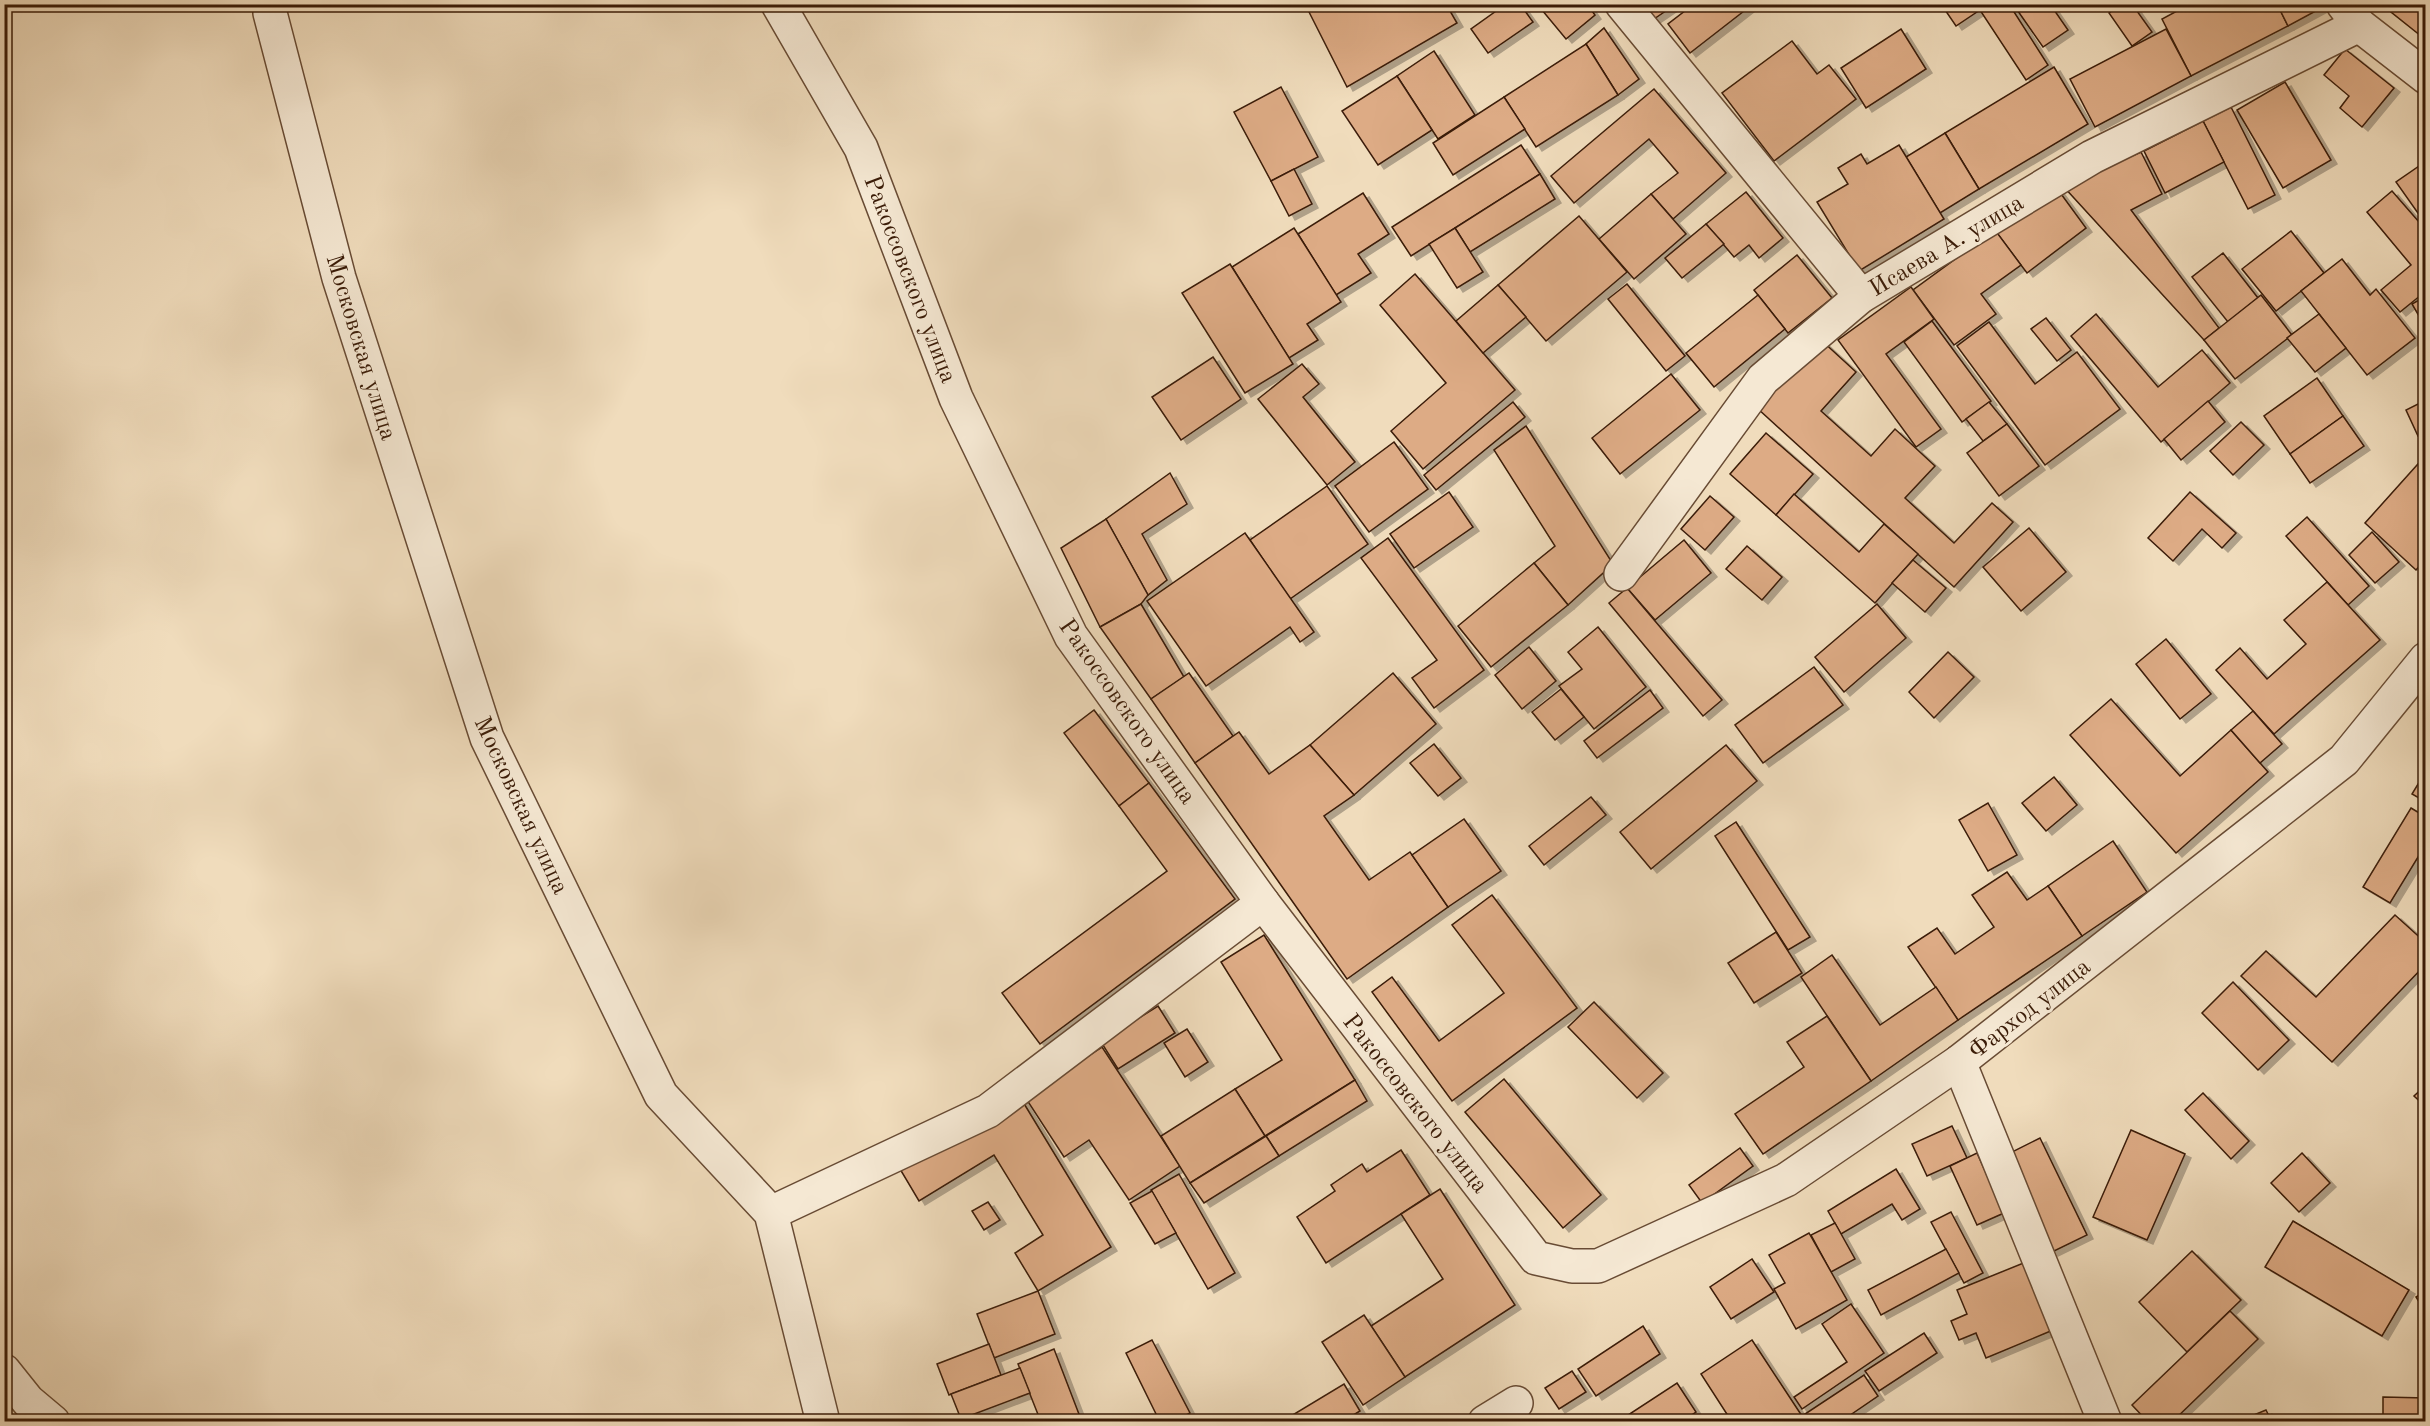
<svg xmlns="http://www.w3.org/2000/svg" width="2430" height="1426" viewBox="0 0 2430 1426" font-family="'Old Standard TT',serif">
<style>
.building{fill:#ddab85;stroke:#3a1b07;stroke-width:1.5;filter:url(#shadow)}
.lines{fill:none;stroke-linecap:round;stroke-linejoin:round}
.street-casing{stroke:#684b34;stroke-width:36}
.street{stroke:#f5e8d3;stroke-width:33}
.labels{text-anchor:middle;stroke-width:6;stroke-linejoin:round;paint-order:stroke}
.street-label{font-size:24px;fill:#3a1b07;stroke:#f5e8d3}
</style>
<defs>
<filter id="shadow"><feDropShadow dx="6" dy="4" stdDeviation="0" flood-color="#0004"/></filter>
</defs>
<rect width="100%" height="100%" fill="#f0dcbc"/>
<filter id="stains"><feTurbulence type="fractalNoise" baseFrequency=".00333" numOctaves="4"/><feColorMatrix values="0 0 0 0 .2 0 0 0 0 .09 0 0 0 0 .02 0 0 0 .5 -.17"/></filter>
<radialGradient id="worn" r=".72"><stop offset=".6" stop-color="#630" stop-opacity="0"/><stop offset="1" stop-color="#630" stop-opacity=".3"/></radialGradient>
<g class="building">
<polygon points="1309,4 1358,4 1361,9 1371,4 1446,4 1457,23 1347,87 1306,6"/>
<polygon points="1506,4 1520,4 1533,22 1488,53 1471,29"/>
<polygon points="1537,4 1587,4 1595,15 1566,39"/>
<polygon points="1636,4 1676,4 1648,23"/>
<polygon points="1694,4 1753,4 1690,53 1668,24"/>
<polygon points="1941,4 2009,4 2048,65 2026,80 1980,10 1956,26"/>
<polygon points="2013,4 2050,4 2068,30 2043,47"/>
<polygon points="2122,4 2132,4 2152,32 2132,46 2109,13"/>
<polygon points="2190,4 2277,4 2288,26 2191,76 2162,19"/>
<polygon points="2277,4 2325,4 2325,6 2288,26"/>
<polygon points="2397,4 2426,4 2426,40 2391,12"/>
<polygon points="1604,28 1639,79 1618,95 1586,44"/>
<polygon points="1901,29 1926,69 1866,108 1841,68"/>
<polygon points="2166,29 2191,76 2095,127 2070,79"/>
<polygon points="1792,41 1817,74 1829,65 1856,99 1774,161 1722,93"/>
<polygon points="1586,44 1618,95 1536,147 1504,97"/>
<polygon points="2345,49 2394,88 2362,127 2340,108 2349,96 2324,75"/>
<polygon points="1434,51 1475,115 1438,139 1397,76"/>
<polygon points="2054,67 2088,124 1979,189 1945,133"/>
<polygon points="1397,76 1432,130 1378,165 1342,111"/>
<polygon points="2285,82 2331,160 2283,188 2237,110"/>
<polygon points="1281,87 1318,157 1271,181 1234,112"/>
<polygon points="1654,89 1726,173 1673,219 1651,194 1678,173 1649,139 1574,203 1551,176"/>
<polygon points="1504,97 1525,129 1453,175 1433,143"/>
<polygon points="2231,107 2275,195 2248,209 2203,121"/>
<polygon points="2203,121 2224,162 2165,193 2144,151"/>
<polygon points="1945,133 1979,189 1940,213 1906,157"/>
<polygon points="1521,145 1540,174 1411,256 1392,227"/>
<polygon points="1899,145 1944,219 1859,271 1817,202 1848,184 1838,168 1861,154 1867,164"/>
<polygon points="2141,152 2162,194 2131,210 2219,328 2204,340 2063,186"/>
<polygon points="2422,164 2426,170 2426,212 2420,216 2396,182"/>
<polygon points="1294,169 1312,204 1289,216 1271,181"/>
<polygon points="1540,174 1555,199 1470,252 1455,228"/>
<polygon points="2056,187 2086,228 2027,273 1996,232"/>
<polygon points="2392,191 2426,230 2426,291 2400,312 2381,290 2411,265 2367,212"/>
<polygon points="1746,192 1783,238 1759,258 1749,245 1734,257 1706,224"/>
<polygon points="1363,193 1389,234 1358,254 1371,273 1336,295 1298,234"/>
<polygon points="1651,194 1686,234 1634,279 1599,239"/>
<polygon points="1579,216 1627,272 1546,341 1498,285"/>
<polygon points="1706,224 1724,244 1682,278 1665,258"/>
<polygon points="1294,228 1341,302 1307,324 1318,340 1289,358 1232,267"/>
<polygon points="1455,228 1483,272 1457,288 1429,244"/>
<polygon points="1995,230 2021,265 1981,294 1996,314 1954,345 1913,290"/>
<polygon points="2291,231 2324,273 2276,311 2242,269"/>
<polygon points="2223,253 2258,298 2228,322 2192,277"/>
<polygon points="1797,255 1832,298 1788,333 1754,290"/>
<polygon points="2342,259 2370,295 2376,289 2415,338 2367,375 2301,291"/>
<polygon points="1230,264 1293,364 1245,393 1182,293"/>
<polygon points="1415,274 1515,390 1423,469 1391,431 1446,383 1380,305"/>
<polygon points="1627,284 1685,356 1666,371 1608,299"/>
<polygon points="1498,285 1526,317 1483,353 1456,321"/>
<polygon points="1911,287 1934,319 1886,354 1941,429 1916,447 1838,340"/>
<polygon points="1758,295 1785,329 1714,387 1686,353"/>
<polygon points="2261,295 2292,335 2235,379 2204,340"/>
<polygon points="2426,296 2426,328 2412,304"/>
<polygon points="2096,314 2158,387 2202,350 2230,383 2161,442 2071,336"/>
<polygon points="2319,314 2346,348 2315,372 2287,338"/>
<polygon points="2046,318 2071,350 2057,361 2031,329"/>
<polygon points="1932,321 1991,401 1962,422 1904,342"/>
<polygon points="1989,322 2035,384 2077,352 2120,409 2045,465 1957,346"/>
<polygon points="1820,339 1856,372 1821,411 1871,456 1895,429 1935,466 1905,498 1954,543 1992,503 2013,522 1954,587 1757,408"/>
<polygon points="1213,357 1241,399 1181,440 1152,397"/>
<polygon points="1302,364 1319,384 1303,397 1355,462 1327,485 1258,399"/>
<polygon points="1671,374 1700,410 1620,474 1592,438"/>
<polygon points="2317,378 2343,416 2290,454 2264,416"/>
<polygon points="2426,400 2426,433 2418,436 2406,410"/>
<polygon points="2208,401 2225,422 2181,460 2164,439"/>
<polygon points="1513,402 1525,417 1436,490 1424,475"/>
<polygon points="1989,402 2007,424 1983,441 1966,419"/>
<polygon points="2343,416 2364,446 2310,483 2290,454"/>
<polygon points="2241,422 2264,445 2233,475 2210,451"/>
<polygon points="2007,424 2039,466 1999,496 1967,453"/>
<polygon points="1526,426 1613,564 1568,605 1534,563 1555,546 1494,450"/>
<polygon points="1766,433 1813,474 1776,515 1730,474"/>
<polygon points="1394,442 1428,489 1369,532 1335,486"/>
<polygon points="2426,455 2426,559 2416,570 2365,523"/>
<polygon points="1170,473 1187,504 1142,534 1167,580 1148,595 1106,519"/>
<polygon points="1327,486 1368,544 1290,599 1250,540"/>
<polygon points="1449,492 1473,527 1414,568 1390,534"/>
<polygon points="2190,492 2236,533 2222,548 2202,529 2173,561 2148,538"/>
<polygon points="1794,494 1859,552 1884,524 1918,554 1875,603 1776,515"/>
<polygon points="1710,496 1734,517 1705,550 1681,529"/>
<polygon points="2307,517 2369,586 2348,605 2286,536"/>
<polygon points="1106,519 1148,595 1141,604 1100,627 1061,548"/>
<polygon points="2029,528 2066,572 2021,611 1983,567"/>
<polygon points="2372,532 2399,562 2375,583 2349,555"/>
<polygon points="1245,533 1314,632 1300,642 1290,627 1206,686 1147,601"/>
<polygon points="1388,538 1484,670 1434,708 1412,678 1437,660 1361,558"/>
<polygon points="1684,540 1711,573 1655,620 1627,588"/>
<polygon points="1747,546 1782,577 1762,600 1726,569"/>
<polygon points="1913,560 1946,588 1925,612 1892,583"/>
<polygon points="1534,563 1568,605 1491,667 1458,626"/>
<polygon points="2327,582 2380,640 2274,734 2216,670 2240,648 2267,679 2306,644 2284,620"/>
<polygon points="1627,588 1722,700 1703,716 1609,603"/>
<polygon points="1141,604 1184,677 1151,699 1100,627"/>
<polygon points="1877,604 1906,638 1844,692 1815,657"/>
<polygon points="1598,627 1646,687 1594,729 1559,686 1582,669 1568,652"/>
<polygon points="2166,639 2211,694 2180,719 2136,664"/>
<polygon points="1529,647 1556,681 1522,709 1495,675"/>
<polygon points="1948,652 1974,677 1934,718 1909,692"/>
<polygon points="1814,667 1843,705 1763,763 1735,725"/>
<polygon points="1189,673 1233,736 1195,763 1151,699"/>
<polygon points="1393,673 1436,724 1354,795 1310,745"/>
<polygon points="1561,689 1584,717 1555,740 1532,712"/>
<polygon points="1650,690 1663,708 1597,758 1584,741"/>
<polygon points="2111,699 2180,776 2231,730 2268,772 2176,853 2070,735"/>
<polygon points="1094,710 1149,783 1119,806 1064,733"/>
<polygon points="2253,711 2282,744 2260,763 2231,730"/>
<polygon points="1239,732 1269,774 1310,745 1354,795 1324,816 1369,880 1410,852 1448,907 1347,979 1195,763"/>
<polygon points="1434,744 1461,778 1438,796 1410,763"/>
<polygon points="1726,745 1757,781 1651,869 1620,832"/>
<polygon points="2426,771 2426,802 2412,794"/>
<polygon points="2054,777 2077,805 2046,831 2022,803"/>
<polygon points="1149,783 1235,899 1040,1044 1002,993 1167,871 1119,806"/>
<polygon points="1591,797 1606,815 1544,865 1529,846"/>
<polygon points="1988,803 2017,855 1988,871 1959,820"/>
<polygon points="2411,808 2426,817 2426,844 2390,903 2363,887"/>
<polygon points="1464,819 1501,871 1448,907 1412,855"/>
<polygon points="1736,822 1810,937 1788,950 1715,836"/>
<polygon points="2113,841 2147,892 2082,936 2048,886"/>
<polygon points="2007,872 2027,900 2048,886 2082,936 1958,1020 1908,947 1937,928 1955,954 1994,927 1972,895"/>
<polygon points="1492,895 1577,1008 1452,1101 1372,992 1392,977 1439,1041 1504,993 1452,925"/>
<polygon points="2395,915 2426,943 2426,964 2332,1062 2241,976 2266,951 2316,997"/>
<polygon points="1776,932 1802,973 1754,1003 1728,963"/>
<polygon points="1264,935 1355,1080 1265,1136 1235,1089 1282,1060 1221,962"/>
<polygon points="1832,955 1880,1025 1936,987 1958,1020 1871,1081 1801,977"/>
<polygon points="2233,982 2289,1040 2258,1070 2202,1013"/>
<polygon points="1594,1002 1663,1073 1637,1098 1568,1027"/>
<polygon points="1158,1006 1175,1033 1118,1069 1101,1042"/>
<polygon points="1827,1016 1871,1081 1763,1154 1735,1114 1804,1067 1787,1042"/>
<polygon points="1187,1029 1208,1062 1185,1077 1164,1043"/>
<polygon points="1102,1047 1180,1166 1129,1200 1089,1140 1064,1157 1025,1097"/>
<polygon points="1504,1079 1601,1195 1563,1228 1465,1112"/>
<polygon points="1355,1080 1367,1101 1279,1156 1266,1136"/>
<polygon points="2426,1085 2426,1107 2414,1096"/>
<polygon points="1235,1089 1265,1136 1190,1183 1161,1136"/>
<polygon points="2203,1093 2249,1141 2231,1159 2185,1110"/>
<polygon points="1020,1097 1111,1247 1038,1291 1015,1253 1043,1235 994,1155 919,1201 900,1169"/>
<polygon points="1952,1126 1967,1158 1927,1176 1912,1144"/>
<polygon points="2131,1130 2185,1154 2147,1240 2093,1217"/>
<polygon points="1266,1136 1279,1156 1204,1203 1190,1183"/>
<polygon points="2040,1138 2087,1235 2052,1252 2006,1155"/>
<polygon points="1740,1148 1753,1166 1702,1203 1689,1185"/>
<polygon points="1401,1150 1430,1195 1326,1263 1297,1217 1335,1191 1331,1185 1362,1164 1367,1172"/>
<polygon points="1977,1153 2004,1213 1977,1225 1950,1166"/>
<polygon points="2302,1153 2330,1183 2299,1212 2271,1183"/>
<polygon points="1896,1169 1920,1209 1902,1220 1892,1204 1841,1234 1828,1211"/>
<polygon points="1179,1174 1235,1273 1208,1289 1151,1190"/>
<polygon points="1440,1189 1515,1305 1405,1377 1371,1326 1443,1279 1401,1214"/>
<polygon points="1152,1191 1176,1233 1155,1244 1130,1203"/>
<polygon points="988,1202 1000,1220 984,1230 972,1211"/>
<polygon points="1951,1212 1983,1273 1964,1283 1931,1222"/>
<polygon points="2293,1221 2409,1290 2382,1336 2265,1267"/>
<polygon points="1835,1223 1855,1259 1831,1272 1811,1235"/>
<polygon points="1809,1233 1847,1300 1796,1329 1774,1289 1785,1283 1769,1255"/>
<polygon points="1946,1249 1959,1273 1881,1315 1868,1290"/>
<polygon points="2192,1251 2241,1300 2187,1352 2139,1302"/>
<polygon points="1752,1259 1774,1292 1731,1319 1710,1287"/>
<polygon points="2026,1262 2053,1330 1986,1358 1976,1333 1959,1340 1951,1321 1967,1314 1957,1290"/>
<polygon points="1038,1291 1055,1334 994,1358 977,1314"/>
<polygon points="2426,1291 2426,1313 2416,1297"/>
<polygon points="1851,1304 1884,1353 1802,1409 1794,1397 1847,1362 1822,1324"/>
<polygon points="2230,1311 2258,1339 2172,1422 2148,1422 2132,1405"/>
<polygon points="1364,1315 1405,1377 1363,1405 1322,1342"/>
<polygon points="1643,1326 1660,1354 1596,1396 1578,1369"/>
<polygon points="1924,1333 1937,1353 1879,1391 1865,1371"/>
<polygon points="1152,1340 1190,1413 1173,1422 1160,1422 1126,1353"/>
<polygon points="1752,1340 1802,1416 1806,1422 1732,1422 1701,1374"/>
<polygon points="989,1344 1001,1375 949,1395 937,1364"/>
<polygon points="1054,1349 1082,1422 1041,1422 1018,1364"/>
<polygon points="1020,1368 1030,1393 961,1419 951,1394"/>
<polygon points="1572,1371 1586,1392 1559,1409 1545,1388"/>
<polygon points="1864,1375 1878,1396 1840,1422 1806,1422 1802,1416"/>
<polygon points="1677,1383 1696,1412 1681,1422 1628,1422 1625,1417"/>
<polygon points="1344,1384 1360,1411 1342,1422 1281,1422"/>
<polygon points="2383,1397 2426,1398 2426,1422 2383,1422"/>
<polygon points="2266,1410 2272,1422 2237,1422"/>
</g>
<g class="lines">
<g class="street-casing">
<g id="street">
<polyline points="271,4 270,13 339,278 487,738 661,1095 771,1213 823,1422"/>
<polyline points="778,4 861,148 956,398 1071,636 1263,903 1536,1258 1572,1266 1598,1266 1786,1180 1959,1062 2344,760 2426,659"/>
<polyline points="1622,4 1861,296"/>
<polyline points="2343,4 2359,25 2426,77"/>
<polyline points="1621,574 1763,379 1861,296 2092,157 2359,25"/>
<polyline points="1959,1062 2105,1422"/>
<polyline points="771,1213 988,1111 1263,903"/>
<polyline points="4,1371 28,1401 53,1422"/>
<polyline points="1485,1422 1516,1403"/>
</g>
</g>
<use href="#street" class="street"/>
</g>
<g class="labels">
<g class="street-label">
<text transform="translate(1946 245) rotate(-31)" y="8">Исаева А. улица</text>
<text transform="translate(911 279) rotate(69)" y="8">Ракоссовского улица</text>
<text transform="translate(362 347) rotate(73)" y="8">Московская улица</text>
<text transform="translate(1128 711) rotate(55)" y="8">Ракоссовского улица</text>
<text transform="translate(522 805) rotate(65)" y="8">Московская улица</text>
<text transform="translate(2029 1008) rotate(-38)" y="8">Фарход улица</text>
<text transform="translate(1416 1103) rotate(52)" y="8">Ракоссовского улица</text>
</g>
</g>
<rect width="2430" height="1426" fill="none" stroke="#f0dcbc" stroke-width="24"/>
<rect x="6" y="6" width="2418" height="1414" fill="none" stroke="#3a1b07" stroke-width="3"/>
<rect x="12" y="12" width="2406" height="1402" fill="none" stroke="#3a1b07" stroke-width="1.5"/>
<rect width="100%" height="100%" filter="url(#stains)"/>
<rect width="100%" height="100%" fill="url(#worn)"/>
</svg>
